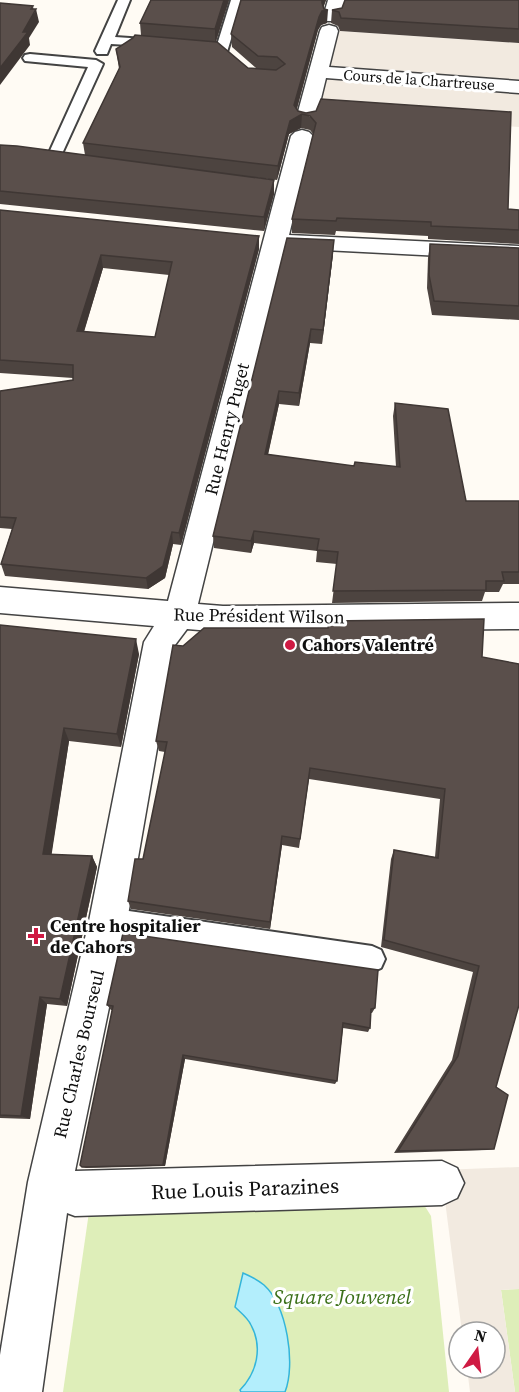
<svg xmlns="http://www.w3.org/2000/svg" width="519" height="1392" viewBox="0 0 519 1392" font-family="'Source Serif 4',serif">
<style>
.green{fill:#deeeb9}
.plaza{fill:#f2eae0}
.water{fill:#b3eefc;stroke:#33b5da;stroke-width:1.5}
.lines{fill:none;stroke-linecap:round;stroke-linejoin:round}
.service-casing{stroke:#434343;stroke-width:4}
.minor-casing{stroke:#434343;stroke-width:3}
.service{fill:#fff;fill-rule:evenodd}
.minor{fill:#fff;fill-rule:evenodd}
.wall{fill:#4d4440;fill-rule:evenodd}
.shaded-wall{fill:#3f3734}
.building{fill:#5a4f4b;stroke:#3f3734;stroke-width:1.5;fill-rule:evenodd}
.poi-dot{fill:#cf1a43;stroke:#fff;stroke-width:2}
.labels{text-anchor:middle;stroke-width:6;stroke-linejoin:round;paint-order:stroke}
.far-street-label{font-size:15px;fill:#101010;stroke:#fff}
.street-label{font-size:18px;fill:#101010;stroke:#fff}
.poi-label{font-size:18px;font-weight:bold;fill:#101010;stroke:#fff;text-anchor:start}
.near-street-label{font-size:21px;fill:#101010;stroke:#fff}
.near-park-label{font-size:21px;font-style:italic;fill:#3b7019;stroke:#fff}
</style>
<rect width="100%" height="100%" fill="#fffbf4"/>
<g class="green">
<polygon points="421,1200 431,1216 449,1392 63,1392 89,1212"/>
<polygon points="519,1289 519,1392 515,1392 501,1290"/>
</g>
<g class="plaza">
<polygon points="323,30 519,43 519,127 302,111"/>
<polygon points="519,1167 519,1289 501,1290 515,1392 470,1392 467,1368 495,1368 495,1332 462,1332 441,1170"/>
</g>
<path class="water" d="M243,1273c7,3 15,7 21,12 23,21 32,79 21,107h-44l-1,-2c17,-17 23,-43 11,-65 -3,-7 -11,-13 -16,-18z"/>
<g class="lines">
<g class="service-casing">
<g id="service">
<polygon points="118,0 130,0 115,37 160,40 166,44 165,47 111,44 107,54 97,54 95,51"/>
<polygon points="231,0 243,0 227,52 190,50 188,47 195,43 217,45"/>
<polygon points="30,54 96,60 103,64 60,158 50,158 48,155 88,67 25,61 23,58 25,55"/>
<polygon points="108,908 372,946 381,950 385,959 381,968 372,972 108,934 99,930 95,921 99,912"/>
</g>
</g>
<g class="minor-casing">
<g id="minor">
<polygon points="328,0 346,0 339,21 325,21 323,17"/>
<polygon points="329,25 336,27 338,31 329,67 519,81 519,93 326,78 316,119 313,123 306,125 299,123 296,119 320,31 322,27"/>
<polygon points="302,130 309,132 313,136 289,235 519,246 519,260 285,248 198,604 223,606 519,603 519,629 223,632 187,629 175,645 127,921 75,1171 442,1161 457,1168 464,1183 457,1198 442,1205 75,1216 67,1213 42,1392 0,1392 0,1355 28,1182 89,921 144,642 154,626 0,613 0,587 168,601 291,136 295,132"/>
</g>
</g>
<use href="#service" class="service"/>
<use href="#minor" class="minor"/>
</g>
<g class="wall">
<polygon points="151,0 229,0 216,42 248,68 256,68 232,47 231,34 241,0 326,0 323,8 327,23 321,25 318,30 297,109 298,111 508,209 519,210 519,244 428,239 428,236 336,231 335,235 292,233 292,219 313,134 310,130 301,128 289,134 277,180 193,170 274,194 264,231 0,204 0,145 85,155 83,143 119,69 116,49 141,35 140,23"/>
<polygon points="519,0 519,43 340,31 338,26 331,23 332,10 342,8"/>
<path d="M0,210l259,39 -78,296 -8,-1 -8,34 -17,11 -143,-13 -4,-12 11,-35 -12,-1v-137l73,-11v-2l-73,-5zM103,268l66,7 -14,62 -71,-5z"/>
<polygon points="430,244 519,248 519,320 432,315 427,288 428,258"/>
<polygon points="333,254 322,344 310,343 299,406 279,404 268,455 354,466 396,467 393,416 395,403 466,501 519,501 519,584 503,584 499,592 485,592 482,601 332,603 337,564 316,562 317,551 254,543 251,553 214,548 213,536"/>
<polygon points="0,625 139,654 121,747 69,741 51,855 92,856 97,867 67,1006 47,1004 30,1119 0,1118"/>
<polygon points="183,646 482,657 496,1087 494,1149 487,1150 394,1153 452,1060 473,972 381,947 391,859 394,850 435,857 440,799 309,779 299,848 282,845 270,929 131,909 128,901 143,859 165,752 159,751 156,741"/>
<polygon points="107,1005 375,1008 372,1013 371,1013 370,1028 368,1032 343,1028 337,1081 335,1084 185,1059 165,1166 86,1168 82,1167 112,1010 111,1010"/>
</g>
<g class="shaded-wall">
<polygon points="224,0 229,0 215,43 215,29"/>
<polygon points="322,0 326,0 322,11 328,10 327,23 321,25 318,30 294,118 294,105"/>
<polygon points="33,6 34,13 36,9 39,22 29,38 30,45 0,85 0,68 23,32"/>
<polygon points="302,114 301,128 289,134 277,180 278,166 290,121"/>
<polygon points="274,180 274,194 264,231 264,217"/>
<polygon points="259,236 259,249 181,545 179,533"/>
<polygon points="334,240 333,254 322,344 323,330"/>
<polygon points="101,255 103,268 80,344 77,331"/>
<polygon points="311,329 310,343 299,406 299,393"/>
<polygon points="279,391 279,404 265,467 265,454"/>
<polygon points="254,531 254,543 251,553 251,541"/>
<polygon points="172,532 173,544 165,578 148,589 146,578"/>
<polygon points="136,639 139,654 121,747 117,734"/>
<polygon points="64,728 69,741 50,865 43,854"/>
<polygon points="282,836 282,845 270,929 270,922"/>
<polygon points="92,856 97,867 67,1006 60,999"/>
<polygon points="40,997 47,1004 30,1119 21,1116"/>
<polygon points="183,1055 185,1059 165,1166 163,1165"/>
</g>
<g class="building">
<polygon points="151,0 224,0 215,29 140,23"/>
<polygon points="241,0 322,0 322,3 324,9 328,10 322,11 319,17 294,105 298,111 306,113 316,111 321,99 511,112 508,209 519,210 519,230 431,226 431,222 337,218 336,221 292,219 316,123 310,116 302,114 290,121 278,166 83,143 120,67 116,49 133,38 135,35 217,42 248,68 276,70 285,64 277,57 258,56 231,34"/>
<polygon points="345,0 519,0 519,29 341,18 339,12 332,10 342,8"/>
<polygon points="0,3 33,6 31,9 36,9 23,32 28,32 0,68"/>
<polygon points="0,145 17,146 274,180 264,217 0,191"/>
<path d="M0,210l259,26 -80,297 -7,-1 -9,34 -17,12 -145,-14 15,-46 -16,-1v-126l73,-11v-15l-73,-5zM101,255l71,7 -17,75 -78,-6z"/>
<polygon points="287,238 334,240 323,330 311,329 299,393 279,391 265,454 354,466 355,462 400,467 395,403 448,409 466,501 519,501 519,572 502,572 504,581 486,581 486,590 333,591 338,552 317,550 319,539 254,531 251,541 213,536"/>
<polygon points="430,244 519,248 519,306 434,301 429,275"/>
<polygon points="484,619 482,657 519,664 519,1005 496,1087 508,1095 494,1149 398,1151 458,1056 479,966 384,940 394,850 438,858 445,789 310,768 300,839 282,836 270,922 128,901 135,859 143,859 167,742 156,741 173,645 183,646 204,628 328,628 329,621"/>
<polygon points="0,625 136,639 117,734 64,728 43,854 92,856 60,999 40,997 21,1116 0,1115"/>
<polygon points="123,933 378,970 375,1008 371,1009 370,1028 343,1023 337,1081 183,1055 163,1165 82,1167 80,1165 113,1006 107,1005"/>
</g>
<g class="poi-dot">
<circle cx="290" cy="645" r="6"/>
<path d="M33 927h6v6h6v6h-6v6h-6v-6h-6v-6h6z"/>
</g>
<g class="labels">
<g class="far-street-label">
<text transform="translate(419 80) rotate(4)" y="5">Cours de la Chartreuse</text>
</g>
<g class="street-label">
<text transform="translate(227 429) rotate(-76)" y="6">Rue Henry Puget</text>
<text transform="translate(259 616) rotate(1)" y="6">Rue Président Wilson</text>
<text transform="translate(79 1054) rotate(-77)" y="6">Rue Charles Bourseul</text>
</g>
<g class="poi-label">
<text x="302" y="651">Cahors Valentré</text>
<text x="50" y="932">Centre hospitalier<tspan x="50" dy="21">de Cahors</tspan></text>
</g>
<g class="near-street-label">
<text transform="translate(245 1189) rotate(-2)" y="7">Rue Louis Parazines</text>
</g>
<g class="near-park-label">
<text x="342" y="1304">Square Jouvenel</text>
</g>
</g>
<g transform="translate(477 1350) rotate(14)"><circle r="28" fill="#ffffff" stroke="#9f9f9f" stroke-width="1.5"/>
<path d="M0-4.5L10 22L0 15L-10 22Z" fill="#cf1a43"/>
<text y="-9" font-size="16" font-weight="bold" text-anchor="middle" fill="#101010">N</text>
</g>
</svg>
